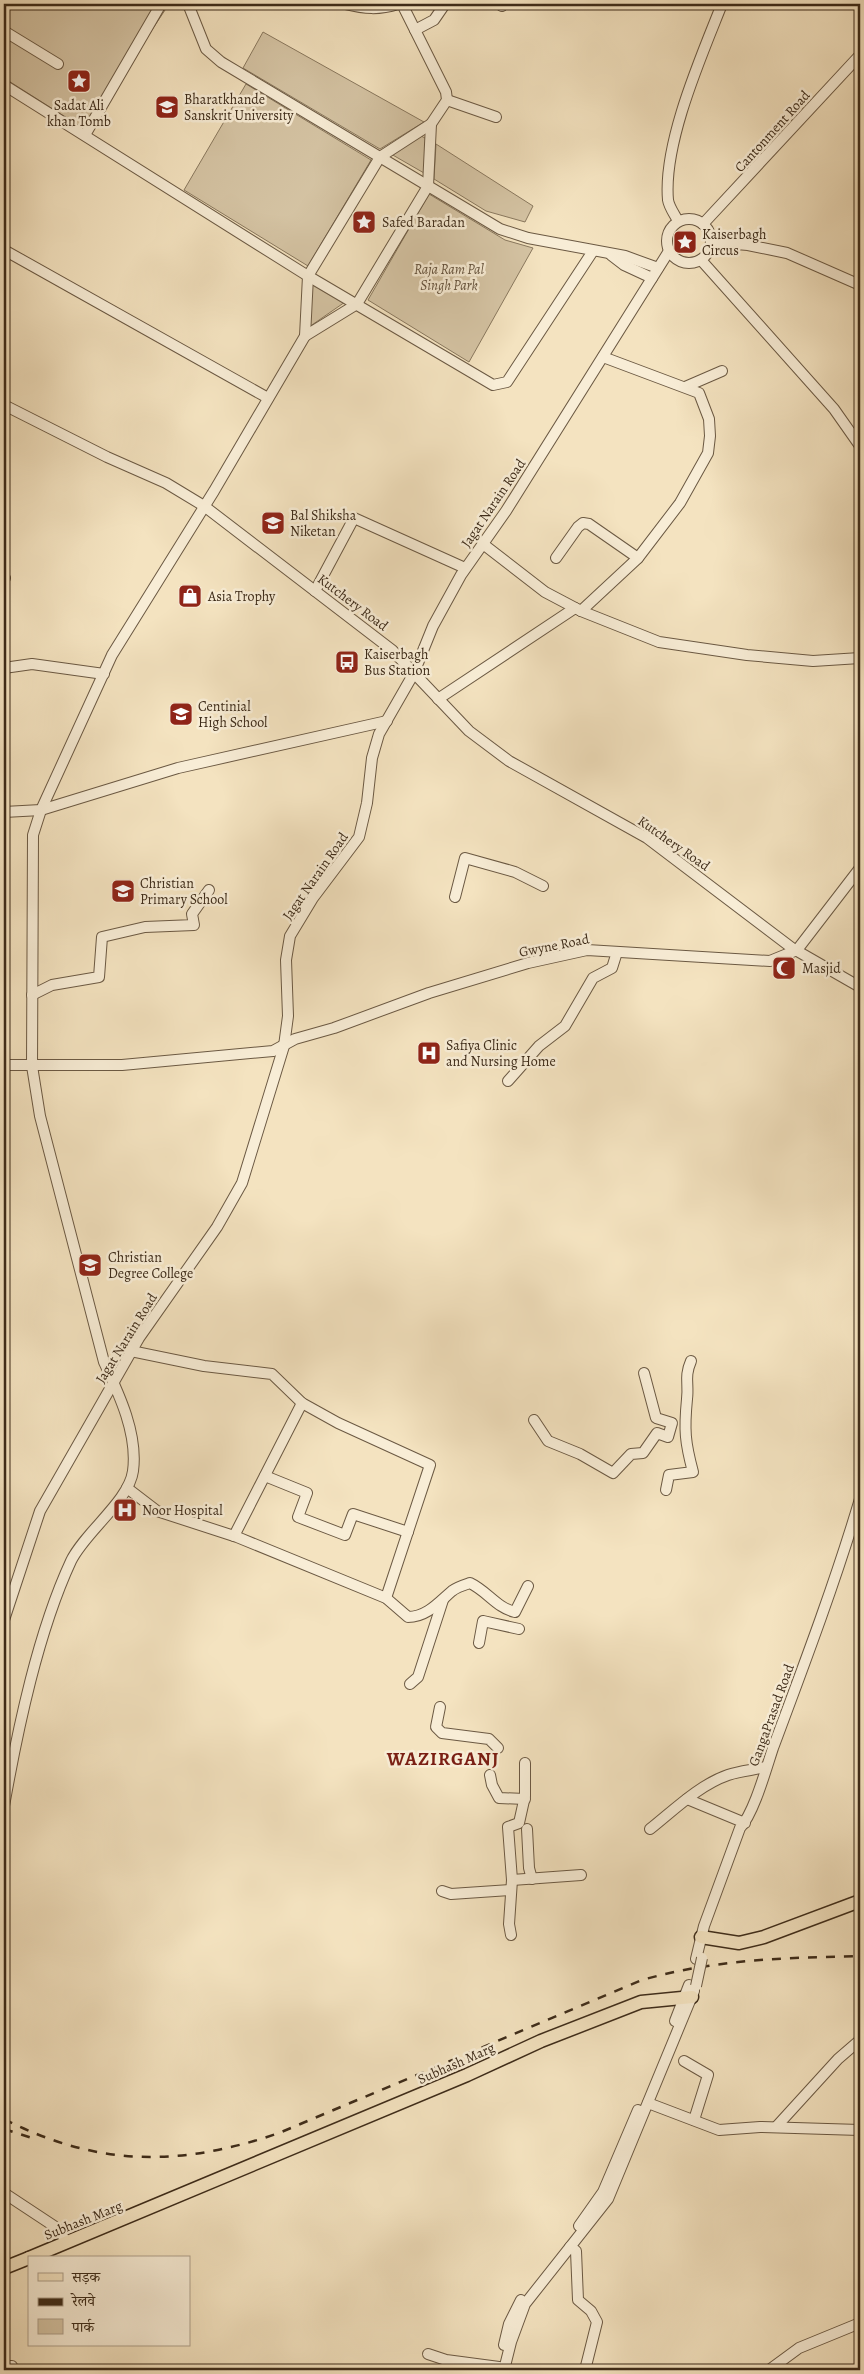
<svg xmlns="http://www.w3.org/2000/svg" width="864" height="2374" viewBox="0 0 864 2374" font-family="Alegreya,'Noto Serif Devanagari',serif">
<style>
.green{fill:#d5c4a4;stroke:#89785e}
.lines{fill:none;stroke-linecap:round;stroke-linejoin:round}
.minor-casing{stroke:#6b5943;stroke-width:12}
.major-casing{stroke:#3d2b19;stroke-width:15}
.minor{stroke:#f8edd6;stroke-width:10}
.major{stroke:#f4e3c0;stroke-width:12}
.rail{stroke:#3d2b19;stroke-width:2.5;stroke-dasharray:9 9;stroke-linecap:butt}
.minor-bridge-casing{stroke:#6b5943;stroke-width:12;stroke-linecap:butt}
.minor-bridge{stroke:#f8edd6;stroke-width:10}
.labels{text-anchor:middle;stroke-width:5;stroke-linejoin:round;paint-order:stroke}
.poi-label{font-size:14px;fill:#3d2b19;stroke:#f8edd6;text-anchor:start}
.street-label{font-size:14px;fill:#3d2b19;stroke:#f8edd6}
.park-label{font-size:14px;font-style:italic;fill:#63513c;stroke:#f8edd6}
.district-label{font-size:19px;font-weight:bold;letter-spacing:1px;fill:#7a1f14;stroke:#f8edd6}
</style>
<rect width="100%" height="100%" fill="#f4e3c0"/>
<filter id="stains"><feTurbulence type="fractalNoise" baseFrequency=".004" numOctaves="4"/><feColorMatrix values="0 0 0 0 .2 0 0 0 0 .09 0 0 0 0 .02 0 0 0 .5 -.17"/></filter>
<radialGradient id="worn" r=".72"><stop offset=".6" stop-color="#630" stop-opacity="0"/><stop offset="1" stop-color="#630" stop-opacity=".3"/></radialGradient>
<g class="green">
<polygon points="8,4 169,4 86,130 4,78 4,10"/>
<polygon points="263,32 424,122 380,149 243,68"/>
<polygon points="246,84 371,160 308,266 184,190"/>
<polygon points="419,135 427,139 424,173 391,154"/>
<polygon points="436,144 533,206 525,222 486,211 434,179"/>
<polygon points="429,194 505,240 533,248 469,362 368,300"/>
<polygon points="312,284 345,302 309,327"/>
</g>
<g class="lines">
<g class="minor-casing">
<g id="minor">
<polyline points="188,4 206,49 221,62 500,229 528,238 625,256 658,268"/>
<path d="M345,4c20,5 34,6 53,0"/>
<polyline points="499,4 502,6"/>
<polyline points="415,30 434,20 445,4"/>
<polyline points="4,31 58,64"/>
<polyline points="4,85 308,276 493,385 507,382 593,251"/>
<polyline points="447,100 496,117"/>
<polyline points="85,135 161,4"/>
<circle cx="689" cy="241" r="22"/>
<path d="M678,221c-3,-6 -9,-14 -10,-21 -5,-57 33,-143 54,-196"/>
<polyline points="703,224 860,55"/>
<polyline points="711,242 748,245 787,253 860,285"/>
<polyline points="4,250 268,398"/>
<polyline points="611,255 624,265 652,278"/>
<polyline points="701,260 834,409 860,446"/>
<polyline points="305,336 357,304 428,186 431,124"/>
<polyline points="685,387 722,371"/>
<polyline points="4,405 107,457 166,483 204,506 392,650 469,731 509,761 647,838 792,948 860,987"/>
<polyline points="483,544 545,592 581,611 659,642 747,655 813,661 860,658"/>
<polyline points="556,558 578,527 583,523 589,524 638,558"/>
<polyline points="4,580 5,578"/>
<polyline points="315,591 354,518 465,568"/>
<polyline points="581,611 638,558 680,503 708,453 710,436 709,419 699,393 603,357"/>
<polyline points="4,668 32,664 104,674"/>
<polyline points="438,699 575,608"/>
<polyline points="4,812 41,810 178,768 387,721"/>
<polyline points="455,897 465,858 515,872 543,886"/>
<polyline points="32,995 52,985 99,977 102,937 145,927 194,925 192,914 209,890"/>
<polyline points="4,1065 122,1065 273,1051 295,1039 334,1028 429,993 528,963 587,950 770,961 797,950 860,868"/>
<polyline points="508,1081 539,1046 565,1026 593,978 612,968 617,952"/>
<polyline points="131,1351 204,1366 272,1374 302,1403 338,1423 430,1465 386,1598"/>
<polyline points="534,1420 548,1441 580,1454 613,1473 631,1454 643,1453 657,1433 668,1437 672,1423 656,1418 644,1373"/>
<polyline points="265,1476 307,1493 298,1517 345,1535 353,1514 408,1532"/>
<path d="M127,1488l30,23 80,26 149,61 22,19c19,0 31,-15 44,-26 5,-4 12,-6 18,-8 17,8 27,25 45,29l13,-26"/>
<path d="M666,1490l3,-15 24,-3c-8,-30 -9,-42 -6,-73 2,-15 -3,-22 4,-38"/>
<polyline points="234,1536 302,1403"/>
<polyline points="4,1620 40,1511 139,1338 217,1227 242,1183 284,1046 288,1016 286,960 290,936 313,898 359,837 367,803 372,758 379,734 414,673 433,626 461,575 506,511 669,251"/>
<polyline points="479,1643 483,1621 519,1629"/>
<polyline points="410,1684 418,1677 443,1600"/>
<polyline points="440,1707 436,1727 442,1733 489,1739 498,1748"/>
<polyline points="490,1775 492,1785 499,1798 525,1799"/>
<polyline points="687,1799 745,1823"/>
<path d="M4,1806c14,-78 34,-174 67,-245 14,-29 58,-60 62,-90 5,-37 -14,-77 -29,-109l-64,-246 -8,-50 1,-231 8,-25 71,-155 102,-164 91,-155 3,-60 72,-119 51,-33 16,-24 -1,-8 -44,-88"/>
<polyline points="527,1829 529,1868 532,1879"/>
<path d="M650,1829c24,-19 49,-44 78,-54 12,-4 26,-5 38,-8"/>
<polyline points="512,1880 581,1875"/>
<polyline points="442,1891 451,1894 511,1890"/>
<polyline points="511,1935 509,1924 512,1880 508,1827 519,1823 525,1796 525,1763"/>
<path d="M696,1959l8,-33 36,-98c14,-15 26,-59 33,-80 31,-83 62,-165 87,-249"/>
<polyline points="675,2021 689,1985"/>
<polyline points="684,2061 708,2075 694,2120"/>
<polyline points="648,2103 719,2130 760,2127 860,2130"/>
<polyline points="776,2127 838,2059 860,2040"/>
<polyline points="4,2193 60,2230 66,2243"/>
<polyline points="579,2226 603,2192 638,2110"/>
<polyline points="570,2247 576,2251 578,2300 591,2311 597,2322 585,2370"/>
<polyline points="504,2345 509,2324 521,2300"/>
<polyline points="428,2354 446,2360 499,2367"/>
<polyline points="4,2366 12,2366 11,2370"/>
<polyline points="504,2370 511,2342 525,2304 608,2199 694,1991"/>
<polyline points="769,2370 799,2348 860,2323"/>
</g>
</g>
<g class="major-casing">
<g id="major">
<polyline points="701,1937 739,1943 764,1937 860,1901"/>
<polyline points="29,2258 467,2075 541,2041 641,2002 692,1997"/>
<polyline points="4,2268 29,2258"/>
</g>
</g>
<use href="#minor" class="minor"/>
<use href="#major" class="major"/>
<g class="rail">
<path d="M4,2119c94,48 176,48 275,14l363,-153c75,-21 141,-22 218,-24"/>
<polyline points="4,2129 32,2138"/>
</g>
<g class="minor-bridge-casing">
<polyline id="minor-bridge" points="696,1986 702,1958"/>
</g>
<use href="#minor-bridge" class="minor-bridge"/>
</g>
<defs>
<g id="sight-square" transform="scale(1.25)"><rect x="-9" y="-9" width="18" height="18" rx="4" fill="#8f2418" stroke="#f8edd6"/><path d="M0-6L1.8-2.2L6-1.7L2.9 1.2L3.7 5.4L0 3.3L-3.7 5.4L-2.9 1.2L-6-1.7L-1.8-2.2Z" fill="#fff"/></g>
<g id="university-square" transform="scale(1.25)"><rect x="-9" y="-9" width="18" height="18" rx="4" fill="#8f2418" stroke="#f8edd6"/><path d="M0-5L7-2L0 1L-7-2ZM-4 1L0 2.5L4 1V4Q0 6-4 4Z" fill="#fff"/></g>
<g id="school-square" transform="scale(1.25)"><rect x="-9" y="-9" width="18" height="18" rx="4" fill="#8f2418" stroke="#f8edd6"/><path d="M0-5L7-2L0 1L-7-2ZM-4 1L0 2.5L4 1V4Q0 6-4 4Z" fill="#fff"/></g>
<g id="shop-square" transform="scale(1.25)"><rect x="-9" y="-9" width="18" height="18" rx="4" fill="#8f2418" stroke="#f8edd6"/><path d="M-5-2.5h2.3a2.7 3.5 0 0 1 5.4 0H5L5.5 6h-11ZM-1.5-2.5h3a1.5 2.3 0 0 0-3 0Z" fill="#fff"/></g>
<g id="bus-square" transform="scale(1.25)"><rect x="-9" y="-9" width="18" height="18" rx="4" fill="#8f2418" stroke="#f8edd6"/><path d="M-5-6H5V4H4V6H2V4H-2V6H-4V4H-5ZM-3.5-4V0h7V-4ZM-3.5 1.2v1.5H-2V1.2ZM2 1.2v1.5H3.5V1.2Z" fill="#fff"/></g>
<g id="mosque-square" transform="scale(1.25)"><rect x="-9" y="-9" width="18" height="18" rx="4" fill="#8f2418" stroke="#f8edd6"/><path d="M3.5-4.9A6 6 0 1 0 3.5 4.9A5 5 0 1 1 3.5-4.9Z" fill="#fff"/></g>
<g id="hospital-square" transform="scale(1.25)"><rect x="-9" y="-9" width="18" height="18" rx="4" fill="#8f2418" stroke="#f8edd6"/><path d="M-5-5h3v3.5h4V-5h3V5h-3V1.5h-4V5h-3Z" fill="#fff"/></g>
</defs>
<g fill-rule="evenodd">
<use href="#sight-square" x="79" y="81"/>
<use href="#university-square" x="167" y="107"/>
<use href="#sight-square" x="364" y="222"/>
<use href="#sight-square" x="685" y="242"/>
<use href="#school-square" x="273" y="523"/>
<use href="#shop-square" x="190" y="596"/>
<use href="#bus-square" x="347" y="662"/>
<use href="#school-square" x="181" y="714"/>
<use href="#school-square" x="123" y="891"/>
<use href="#mosque-square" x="784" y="968"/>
<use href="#hospital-square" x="429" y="1053"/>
<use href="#university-square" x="90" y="1265"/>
<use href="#hospital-square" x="125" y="1510"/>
</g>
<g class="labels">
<g class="poi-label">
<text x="184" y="104">Bharatkhande<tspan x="184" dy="16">Sanskrit University</tspan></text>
<text x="79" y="110" text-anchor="middle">Sadat Ali<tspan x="79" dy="16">khan Tomb</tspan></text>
<text x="382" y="227">Safed Baradan</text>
<text x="702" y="239">Kaiserbagh<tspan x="702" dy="16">Circus</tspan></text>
<text x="290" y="520">Bal Shiksha<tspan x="290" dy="16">Niketan</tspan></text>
<text x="208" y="601">Asia Trophy</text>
<text x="364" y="659">Kaiserbagh<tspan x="364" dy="16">Bus Station</tspan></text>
<text x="198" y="711">Centinial<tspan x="198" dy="16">High School</tspan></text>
<text x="140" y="888">Christian<tspan x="140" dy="16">Primary School</tspan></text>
<text x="802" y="973">Masjid</text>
<text x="446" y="1050">Safiya Clinic<tspan x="446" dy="16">and Nursing Home</tspan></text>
<text x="108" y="1262">Christian<tspan x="108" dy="16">Degree College</tspan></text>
<text x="142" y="1515">Noor Hospital</text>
</g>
<g class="street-label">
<text transform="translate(772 131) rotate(-48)" y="5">Cantonment Road</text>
<text transform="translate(493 503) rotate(-56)" y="5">Jagat Narain Road</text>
<text transform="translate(353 602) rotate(37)" y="5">Kutchery Road</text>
<text transform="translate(674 843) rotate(35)" y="5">Kutchery Road</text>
<text transform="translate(315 876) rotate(-55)" y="5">Jagat Narain Road</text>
<text transform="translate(554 945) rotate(-11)" y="5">Gwyne Road</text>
<text transform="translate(126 1338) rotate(-58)" y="5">Jagat Narain Road</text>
<text transform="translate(771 1715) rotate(-70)" y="5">GangaPrasad Road</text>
<text transform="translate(456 2063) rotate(-24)" y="5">Subhash Marg</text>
<text transform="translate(83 2220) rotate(-22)" y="5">Subhash Marg</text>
</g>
<g class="park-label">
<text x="449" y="274">Raja Ram Pal<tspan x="449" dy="16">Singh Park</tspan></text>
</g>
<g class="district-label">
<text x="443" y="1765">WAZIRGANJ</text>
</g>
</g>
<rect width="864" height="2374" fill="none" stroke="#f4e3c0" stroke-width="20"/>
<rect x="5" y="5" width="854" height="2364" fill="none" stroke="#3d2b19" stroke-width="2.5"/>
<rect x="10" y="10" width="844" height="2354" fill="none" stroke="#3d2b19"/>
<rect x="28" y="2256" width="162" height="90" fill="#f8edd6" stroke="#ad9f8a"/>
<rect x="38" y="2273" width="25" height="8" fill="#f4e3c0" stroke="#ad9f8a"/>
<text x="72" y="2282" font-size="15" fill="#3d2b19">सड़क</text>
<rect x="38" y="2298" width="25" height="8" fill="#3d2b19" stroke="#ad9f8a"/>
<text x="72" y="2306" font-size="15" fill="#3d2b19">रेलवे</text>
<rect x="38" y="2319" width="25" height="15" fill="#d5c4a4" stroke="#ad9f8a"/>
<text x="72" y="2332" font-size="15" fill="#3d2b19">पार्क</text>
<rect width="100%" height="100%" filter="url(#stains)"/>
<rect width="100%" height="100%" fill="url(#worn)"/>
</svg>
